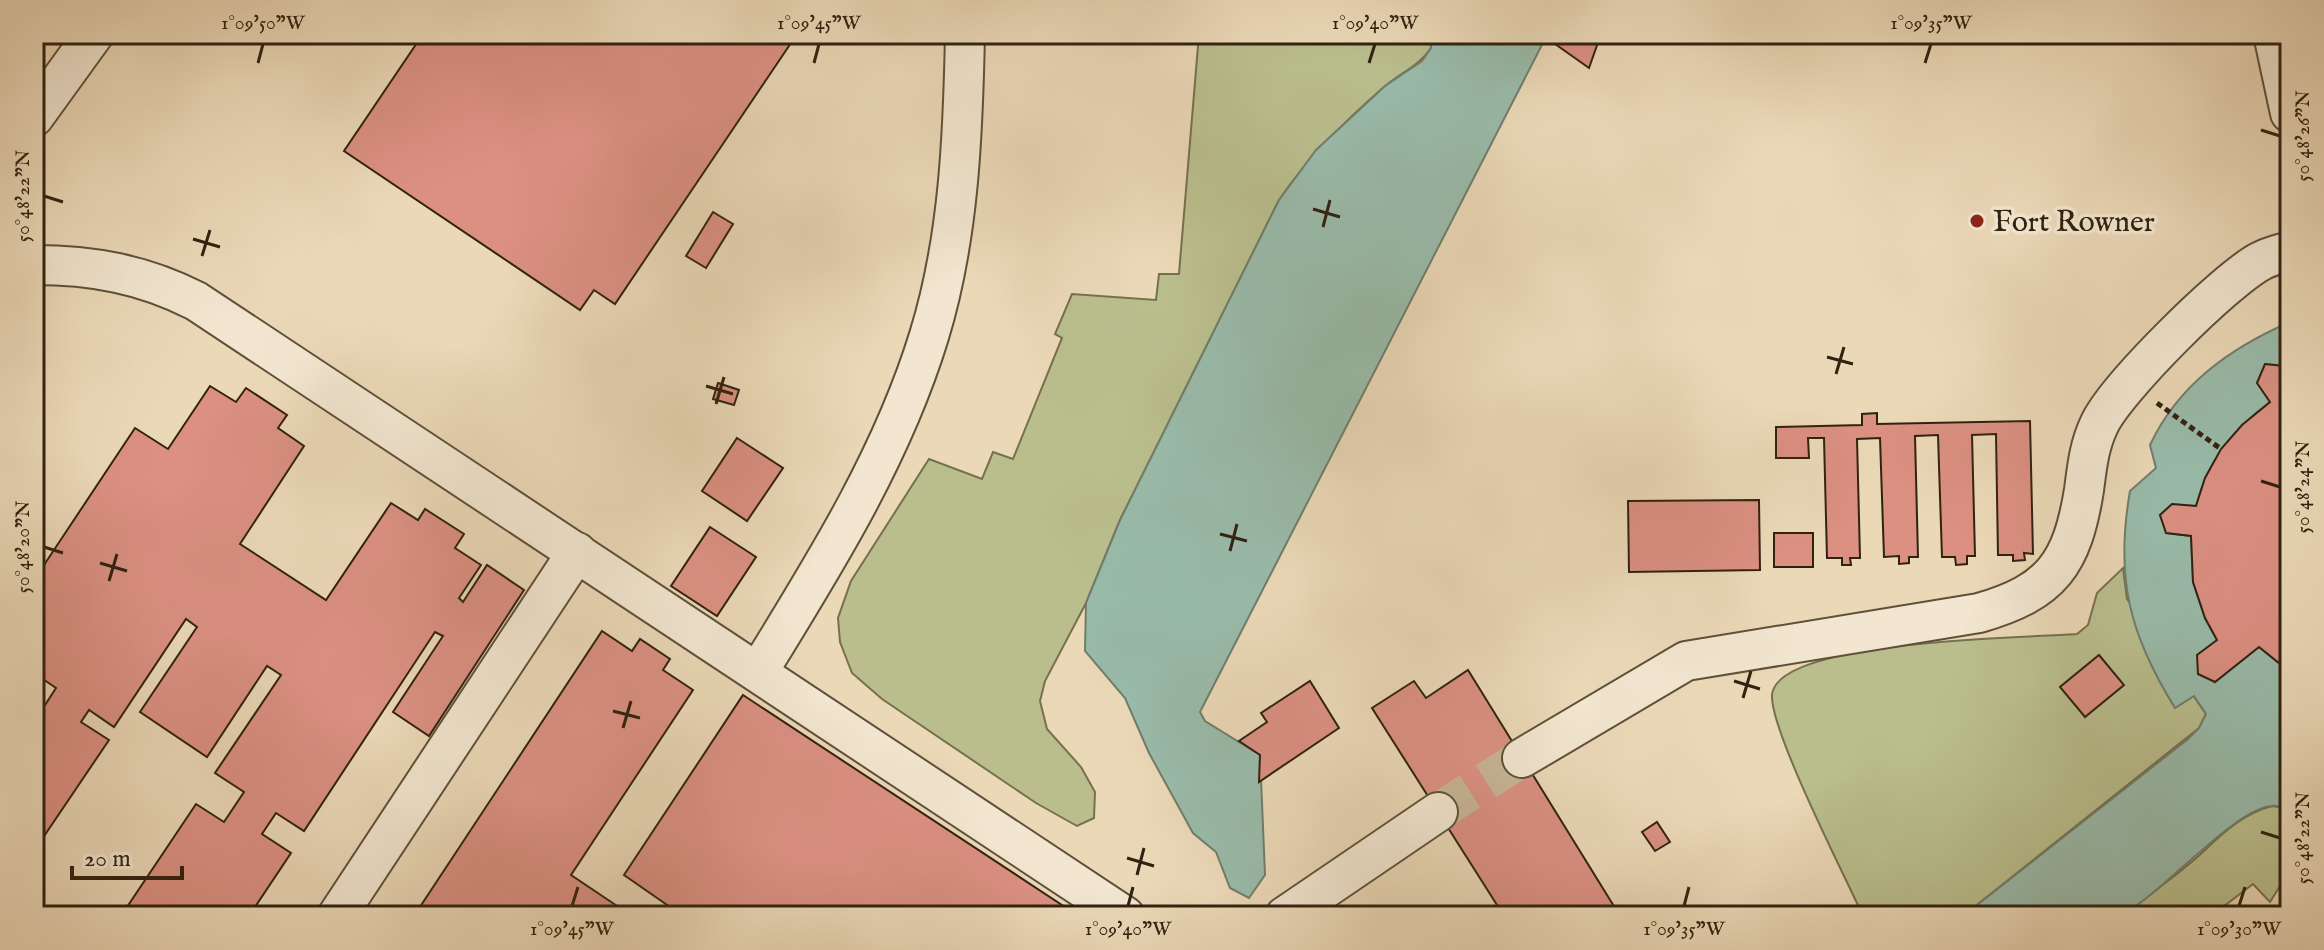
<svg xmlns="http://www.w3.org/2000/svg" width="2324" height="950" viewBox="0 0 2324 950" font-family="'IM FELL English',serif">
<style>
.green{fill:#babe8d;stroke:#75704e;stroke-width:2}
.water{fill:#9ba;stroke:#6f7e6c;stroke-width:2}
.building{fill:#db9082;stroke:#302210;stroke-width:2}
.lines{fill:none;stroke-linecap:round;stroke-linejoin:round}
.minor-tunnel{stroke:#c6b496;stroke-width:38;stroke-dasharray:38 19;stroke-linecap:butt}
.minor-casing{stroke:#5f503a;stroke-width:42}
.path{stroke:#302210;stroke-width:5;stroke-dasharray:6 4;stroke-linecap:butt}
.minor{stroke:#f2e6d0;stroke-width:38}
.ticks{fill:none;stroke:#302210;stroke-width:3}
.poi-dot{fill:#8f2418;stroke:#f2e6d0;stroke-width:3}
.labels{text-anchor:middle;stroke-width:7;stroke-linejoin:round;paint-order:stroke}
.poi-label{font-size:30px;fill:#302210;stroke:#f2e6d0;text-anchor:start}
.neatline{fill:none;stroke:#302210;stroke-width:3}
.ticks-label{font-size:20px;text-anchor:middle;fill:#302210}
</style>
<rect width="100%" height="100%" fill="#ebd8b7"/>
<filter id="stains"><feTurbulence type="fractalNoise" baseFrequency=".0025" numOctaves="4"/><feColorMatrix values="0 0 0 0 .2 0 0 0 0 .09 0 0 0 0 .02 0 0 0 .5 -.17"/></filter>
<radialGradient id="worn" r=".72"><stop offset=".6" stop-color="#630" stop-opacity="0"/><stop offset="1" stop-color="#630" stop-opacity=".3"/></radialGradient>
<g class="green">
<path d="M1199,34h231l1,14c-12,18 -31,25 -47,39 -37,32 -77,72 -105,113l-159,320 -34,83 -41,78 -5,20 7,28 34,38 14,25 -1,26 -17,8 -41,-23 -154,-104 -30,-26 -12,-31 -2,-24 13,-37 78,-122 53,20 11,-27 20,7 49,-121 -7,-4 17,-40 84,6 3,-26h20z"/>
<path d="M2123,568l4,31 79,115 -7,14 -236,188h-104l3,-2c-18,-40 -92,-184 -90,-219 5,-56 256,-57 305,-61l11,-9 9,-32z"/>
<path d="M2272,806l18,3v79l-8,-5 -12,19 -17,-18 -42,32h-90c28,-22 59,-42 84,-66 20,-19 40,-37 67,-44z"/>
</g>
<g class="water">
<polygon points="1430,34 1541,34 1546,37 1200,712 1205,721 1260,755 1265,875 1249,898 1230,888 1216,852 1193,833 1149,753 1125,698 1085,651 1086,603 1120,520 1279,200 1316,150 1385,86 1422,61 1431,48"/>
<path d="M2290,322v56l-6,-12 -19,-2 -8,19 13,19c-36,26 -63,60 -74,104l-24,-2 -12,11 7,18 24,3 2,46 12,36 12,22 -2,42 44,-35 31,25v137c-6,-1 -13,-4 -18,-3 -37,2 -110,88 -149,108 -12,7 -136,2 -160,2l225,-177 11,-11 7,-14 -12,-18 -19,12c-46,-74 -60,-131 -45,-217l26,-23 -6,-23c28,-60 80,-97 140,-123z"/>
</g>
<g class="building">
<polygon points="423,34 797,34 615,304 594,290 580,310 344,151"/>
<polygon points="1541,34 1601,34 1589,68"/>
<polygon points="713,212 733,224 706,268 686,256"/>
<polygon points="2265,364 2284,366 2290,378 2290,672 2259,647 2215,682 2198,674 2197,655 2217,640 2205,618 2193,582 2191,536 2166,533 2160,515 2172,504 2196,506 2205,478 2221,449 2242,425 2270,402 2257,383"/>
<polygon points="718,383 739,390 734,405 713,399"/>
<polygon points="210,386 236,402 246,388 287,415 278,428 304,446 240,544 326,600 391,503 418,520 425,509 464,534 455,548 481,565 459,598 463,602 487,565 524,590 429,736 393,712 443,636 435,632 304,831 276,813 262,834 291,853 249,916 121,916 196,804 224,822 244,792 215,773 281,675 267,666 207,757 140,712 197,627 186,619 114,727 89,710 81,722 109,740 34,851 34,698 45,705 56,688 34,673 34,580 135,428 168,449"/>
<polygon points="1877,413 1877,424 2030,421 2033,554 2024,553 2025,560 2013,561 2013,555 1998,555 1996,434 1972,435 1975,556 1967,556 1967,564 1956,565 1955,557 1942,557 1938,435 1915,436 1918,557 1909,557 1909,563 1899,564 1899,556 1884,557 1880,438 1857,439 1860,558 1850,558 1851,565 1842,565 1842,558 1827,558 1824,438 1808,438 1809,458 1776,458 1776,427 1862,425 1862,414"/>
<polygon points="737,438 783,468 747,521 702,491"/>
<polygon points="1759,500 1760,570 1629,572 1628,501"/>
<polygon points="710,527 756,557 717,616 671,586"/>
<rect x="1774" y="533" width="39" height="34"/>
<polygon points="602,631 632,651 640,639 670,659 663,670 693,690 571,875 632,916 414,916"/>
<polygon points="2099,655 2124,685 2085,717 2060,687"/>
<polygon points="1468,670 1620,916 1504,916 1372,708 1414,681 1426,698"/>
<polygon points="1310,681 1339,728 1259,782 1260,755 1239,741 1267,722 1261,713"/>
<polygon points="743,695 1065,907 1060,916 683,916 624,875"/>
<polygon points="1657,822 1670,842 1655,851 1642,832"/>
</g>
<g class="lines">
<polyline class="minor-tunnel" points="1438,812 1522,758"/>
<g class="minor-casing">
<g id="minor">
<polyline points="2273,34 2290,113"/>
<polyline points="34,117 94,34"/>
<path d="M34,265c58,0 109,9 162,36l929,615"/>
<path d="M758,672c66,-107 134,-215 171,-336 30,-97 34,-201 36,-302"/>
<path d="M1522,758l164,-97 293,-48c73,-21 93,-49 105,-123 3,-23 5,-44 15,-65 16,-36 127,-146 162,-164 9,-5 19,-7 29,-10"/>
<polyline points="337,916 577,552"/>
<polyline points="1285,916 1438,812"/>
</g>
</g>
<polyline class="path" points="2157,403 2221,449"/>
<use href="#minor" class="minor"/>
</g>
<path class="ticks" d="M258,63l5,-19M814,63l5,-19M1369,63l6,-19M1925,63l6,-19M2261,130l19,6M44,196l19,6M1313,209l27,8M1323,227l7,-27M193,239l27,8M202,256l8,-26M1827,357l26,7M1836,374l8,-27M706,386l27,8M716,404l8,-27M2261,481l19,6M1220,534l27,7M44,547l19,6M1230,551l7,-27M100,563l27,8M109,581l8,-27M1734,681l26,8M1743,698l8,-27M613,711l27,7M623,728l8,-27M2261,832l19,6M1127,858l27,8M1137,875l7,-27M572,906l6,-19M1128,906l5,-19M1684,906l5,-19M2239,906l6,-19"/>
<circle class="poi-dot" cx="1977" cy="221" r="8"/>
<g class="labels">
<g class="poi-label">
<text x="1993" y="231">Fort Rowner</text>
</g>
</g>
<rect width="2324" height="950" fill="none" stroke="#ebd8b7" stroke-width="88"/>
<path d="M72 866v12h110v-12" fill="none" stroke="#302210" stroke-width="4"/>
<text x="84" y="866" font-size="24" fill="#302210" stroke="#f2e6d0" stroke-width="6" paint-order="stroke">20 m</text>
<rect x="44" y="44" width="2236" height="862" class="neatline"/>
<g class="ticks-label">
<text x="263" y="29">1°09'50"W</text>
<text x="819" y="29">1°09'45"W</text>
<text x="1375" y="29">1°09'40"W</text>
<text x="1931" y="29">1°09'35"W</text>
<text transform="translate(2302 136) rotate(-90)" y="7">50°48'26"N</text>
<text transform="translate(22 196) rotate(-90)" y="7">50°48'22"N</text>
<text transform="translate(2302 487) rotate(-90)" y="7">50°48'24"N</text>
<text transform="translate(22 547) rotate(-90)" y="7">50°48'20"N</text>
<text transform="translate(2302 838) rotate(-90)" y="7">50°48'22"N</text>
<text x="572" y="935">1°09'45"W</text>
<text x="1128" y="935">1°09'40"W</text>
<text x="1684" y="935">1°09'35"W</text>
<text x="2239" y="935">1°09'30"W</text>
</g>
<rect width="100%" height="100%" filter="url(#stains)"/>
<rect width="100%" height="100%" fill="url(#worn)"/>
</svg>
